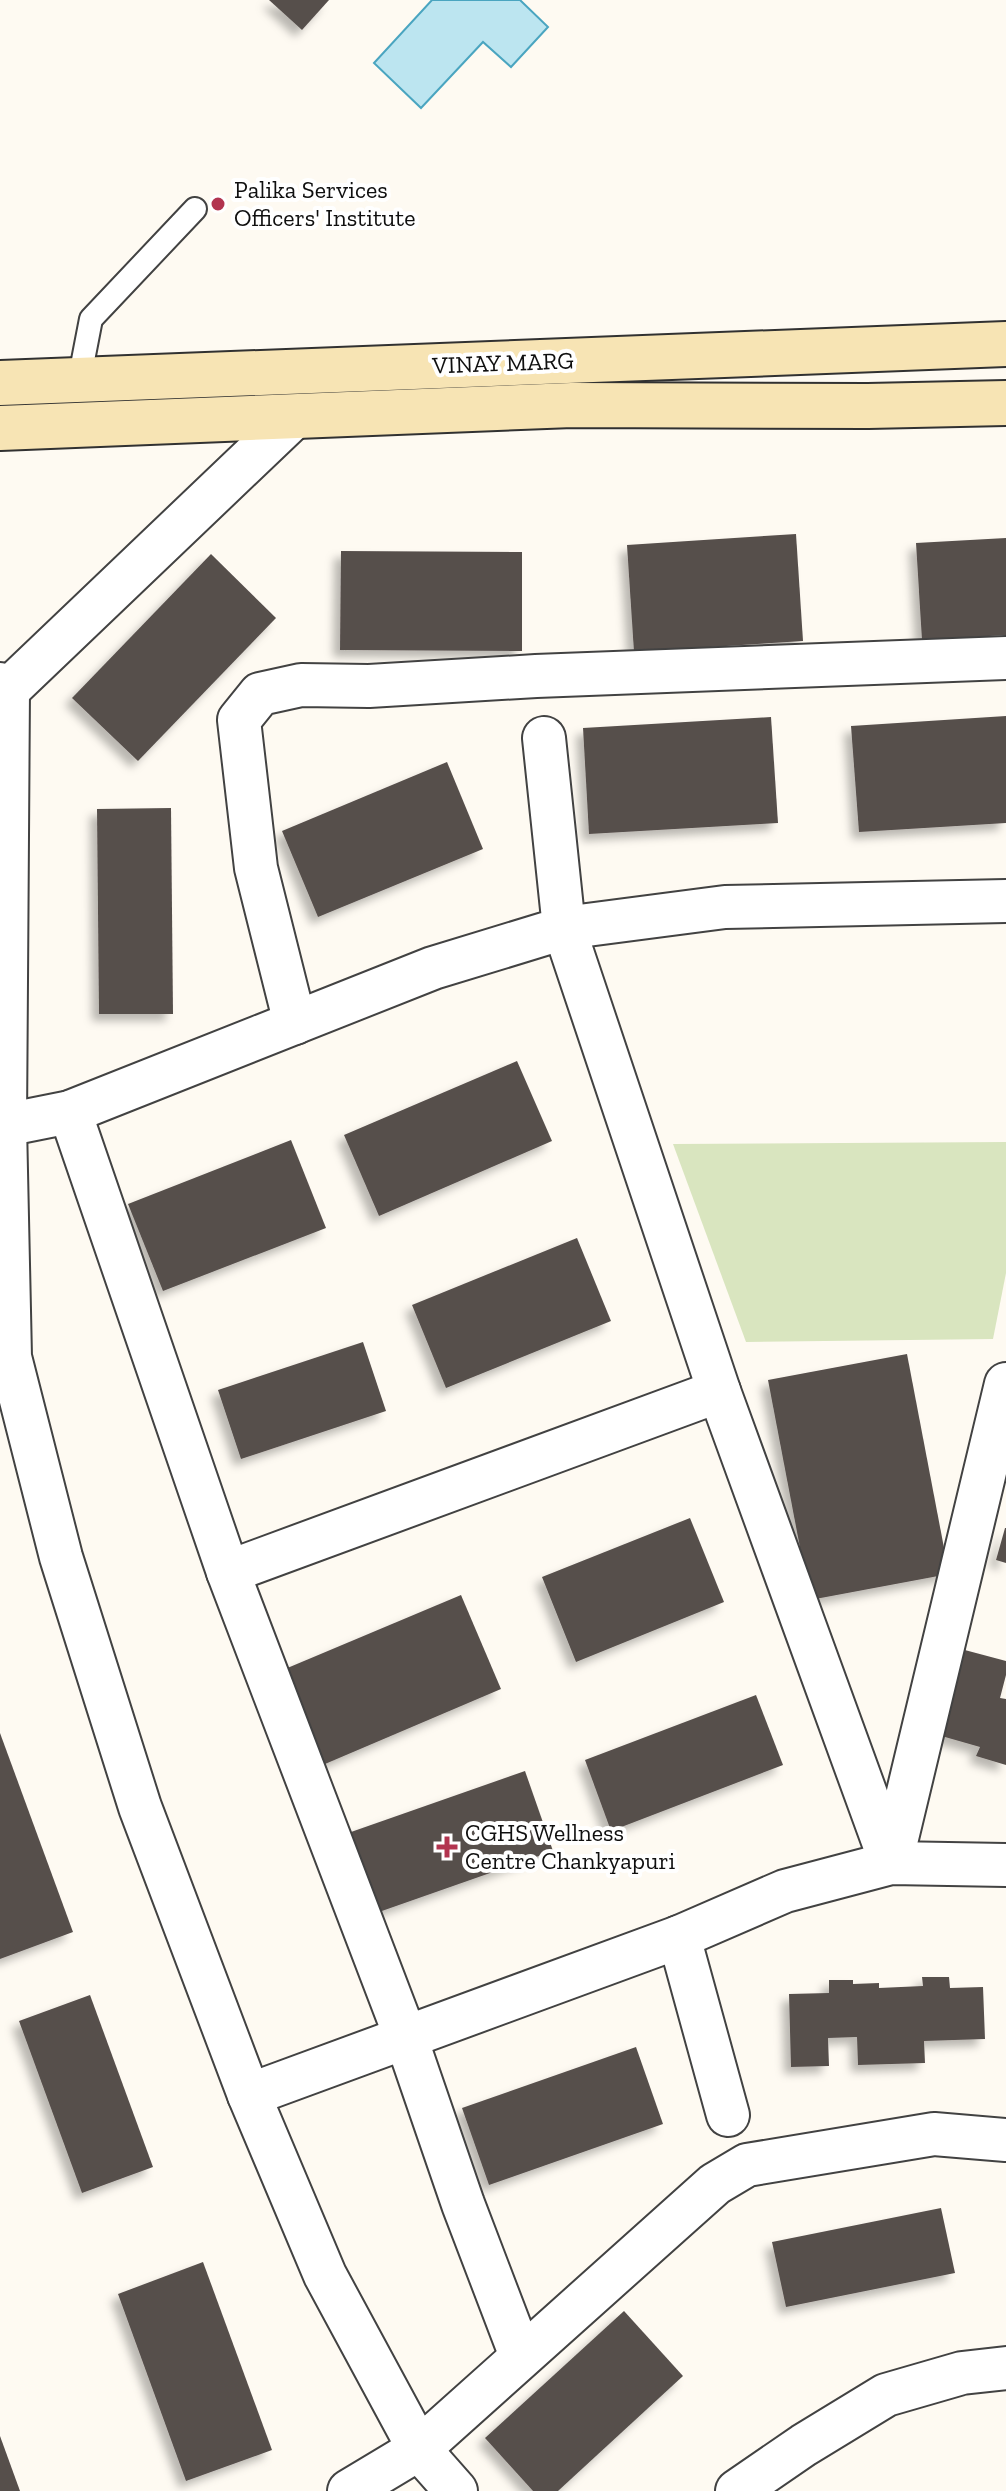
<svg xmlns="http://www.w3.org/2000/svg" width="1006" height="2491" viewBox="0 0 1006 2491" font-family="'Zilla Slab',serif">
<style>
.green{fill:#d9e5bf}
.water{fill:#bce5f0;stroke:#4aa5c0;stroke-width:2}
.building{fill:#574f4c;filter:url(#shadow)}
.lines{fill:none;stroke-linecap:round;stroke-linejoin:round}
.service-casing{stroke:#424242;stroke-width:26}
.minor-casing{stroke:#424242;stroke-width:46}
.secondary-casing{stroke:#313131;stroke-width:48}
.service{stroke:#fff;stroke-width:22}
.minor{stroke:#fff;stroke-width:42}
.secondary{stroke:#f7e4b4;stroke-width:44}
.poi-dot{fill:#b2344f;stroke:#fff;stroke-width:3}
.labels{text-anchor:middle;stroke-width:8;stroke-linejoin:round;paint-order:stroke}
.poi-label{font-size:24px;fill:#0f0f0f;stroke:#fff;text-anchor:start}
.street-label{font-size:24px;fill:#0f0f0f;stroke:#fff}
</style>
<defs>
<filter id="shadow"><feDropShadow dx="-7" dy="7" stdDeviation="4" flood-color="#0004"/></filter>
</defs>
<rect width="100%" height="100%" fill="#fefaf2"/>
<polygon class="green" points="1006,1142 1006,1273 993,1339 746,1342 673,1144"/>
<polygon class="water" points="432,0 520,0 548,27 511,67 483,42 421,108 374,63"/>
<g class="building">
<polygon points="269,0 329,0 302,30"/>
<polygon points="796,534 803,641 634,652 627,545"/>
<polygon points="1006,538 1006,635 922,640 916,543"/>
<polygon points="341,551 522,552 522,651 340,650"/>
<polygon points="211,554 276,618 138,761 72,698"/>
<polygon points="1006,716 1006,823 859,832 851,726"/>
<polygon points="771,717 778,823 589,834 583,728"/>
<polygon points="447,762 483,849 318,917 282,831"/>
<polygon points="171,808 173,1014 99,1014 97,809"/>
<polygon points="517,1061 552,1141 379,1216 344,1135"/>
<polygon points="291,1140 326,1228 163,1291 128,1204"/>
<polygon points="577,1238 611,1321 446,1388 412,1305"/>
<polygon points="363,1342 386,1411 241,1459 218,1390"/>
<polygon points="907,1354 949,1574 810,1600 768,1380"/>
<polygon points="690,1518 724,1602 576,1662 542,1577"/>
<polygon points="1005,1528 1006,1528 1006,1563 996,1560"/>
<polygon points="461,1595 501,1689 325,1764 285,1669"/>
<polygon points="961,1649 1006,1661 1006,1675 1000,1698 1006,1699 1006,1765 976,1756 980,1747 938,1735"/>
<polygon points="756,1695 783,1765 611,1831 585,1760"/>
<polygon points="0,1733 73,1932 0,1959"/>
<polygon points="525,1771 553,1851 379,1912 351,1832"/>
<polygon points="922,1977 949,1977 950,1988 983,1987 985,2039 924,2041 925,2063 858,2065 857,2037 828,2038 829,2066 791,2067 789,1994 829,1993 829,1980 853,1980 853,1984 879,1983 879,1988 923,1986"/>
<polygon points="90,1995 153,2167 82,2193 19,2021"/>
<polygon points="636,2047 663,2124 489,2185 462,2108"/>
<polygon points="941,2208 955,2273 786,2307 772,2242"/>
<polygon points="203,2262 272,2450 186,2481 118,2294"/>
<polygon points="624,2311 683,2376 558,2491 533,2491 485,2438"/>
<polygon points="0,2436 20,2491 0,2491"/>
</g>
<g class="lines">
<g class="service-casing">
<polyline id="service" points="79,381 91,319 195,209"/>
</g>
<g class="minor-casing">
<g id="minor">
<polyline points="0,684 8,690 294,417"/>
<polyline points="8,690 5,1125 10,1357 61,1557 140,1807 249,2095 325,2275 419,2449 456,2491"/>
<polyline points="295,1023 256,868 239,720 260,694 301,685 369,686 536,676 1006,658"/>
<polyline points="70,1112 228,1572 406,2038 463,2204 521,2356"/>
<polyline points="5,1125 70,1112 433,968 564,928 544,738"/>
<polyline points="228,1572 719,1391"/>
<polyline points="891,1863 719,1391 564,928 725,907 1006,901"/>
<polyline points="891,1863 1006,1384"/>
<polyline points="679,1937 728,2115"/>
<polyline points="249,2095 679,1937 785,1891 891,1863 1006,1865"/>
<polyline points="349,2491 419,2449 715,2184 747,2165 934,2134 1006,2140"/>
<polyline points="737,2491 804,2445 886,2395 962,2373 1006,2368"/>
</g>
</g>
<g class="secondary-casing">
<g id="secondary">
<polyline points="0,383 1006,344"/>
<polyline points="0,428 572,405 868,406 1006,403"/>
</g>
</g>
<use href="#service" class="service"/>
<use href="#minor" class="minor"/>
<use href="#secondary" class="secondary"/>
</g>
<g class="poi-dot">
<circle cx="218" cy="204" r="8"/>
<path d="M443 1835h8v8h8v8h-8v8h-8v-8h-8v-8h8z"/>
</g>
<g class="labels">
<g class="poi-label">
<text x="234" y="198">Palika Services<tspan x="234" dy="28">Officers' Institute</tspan></text>
<text x="465" y="1841">CGHS Wellness<tspan x="465" dy="28">Centre Chankyapuri</tspan></text>
</g>
<g class="street-label">
<text transform="translate(503 363) rotate(-2)" y="8">VINAY MARG</text>
</g>
</g>
</svg>
